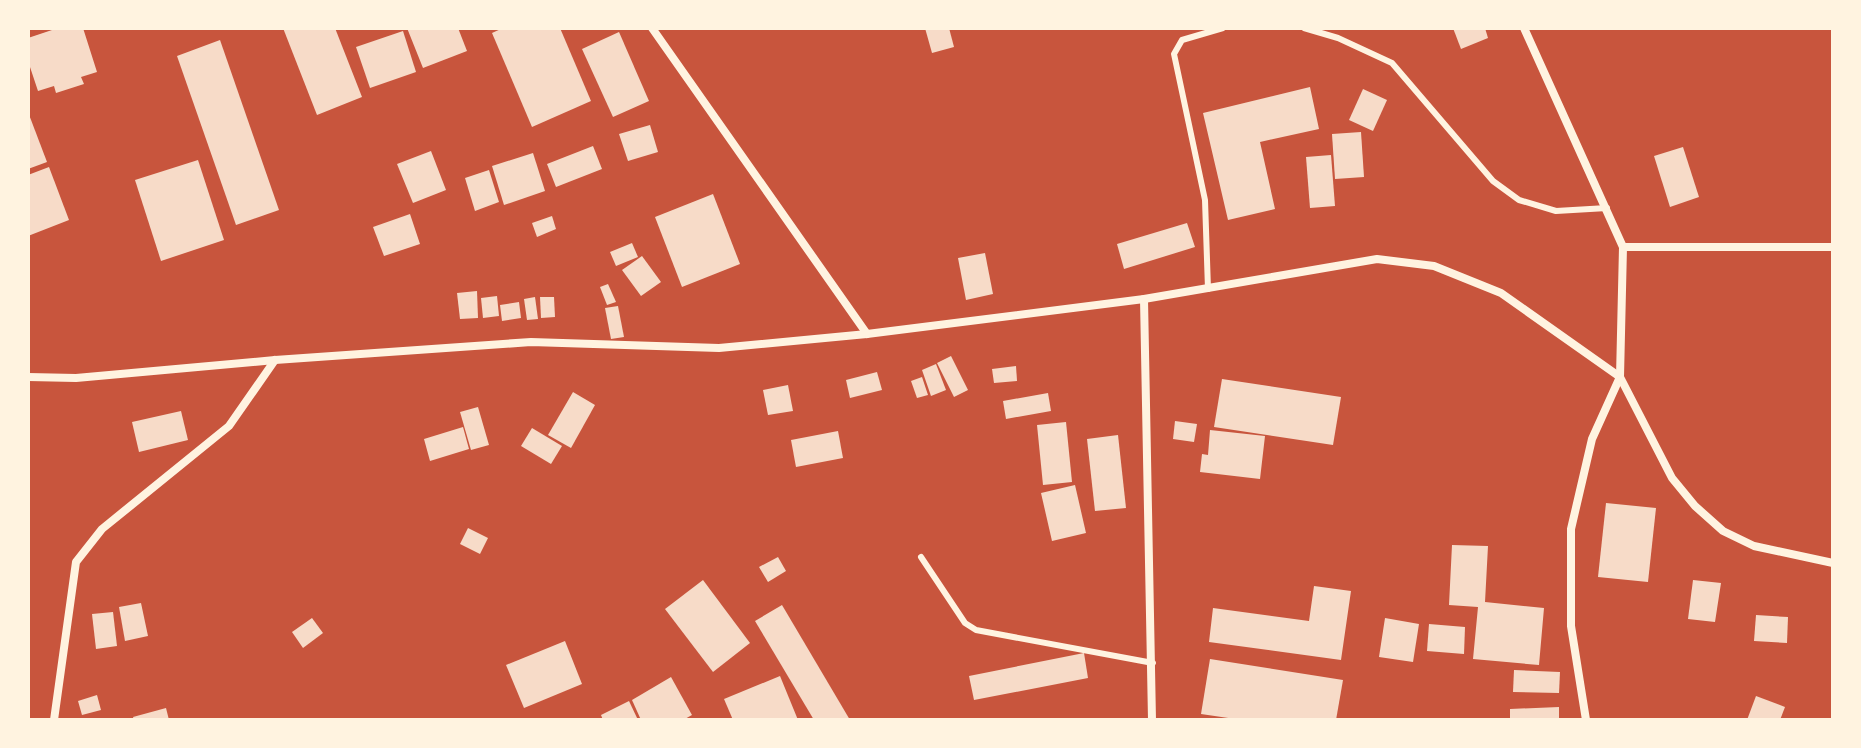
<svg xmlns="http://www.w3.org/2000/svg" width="1861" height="748" viewBox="0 0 1861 748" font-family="Rubik,sans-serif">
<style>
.building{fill:#f7dbc8}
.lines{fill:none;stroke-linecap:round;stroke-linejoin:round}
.service{stroke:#fff3e0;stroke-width:6}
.minor{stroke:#fff3e0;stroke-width:8}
</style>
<rect width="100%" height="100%" fill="#c8553d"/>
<g class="building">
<polygon points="58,28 83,28 97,72 81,77 84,84 56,93 54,86 38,91 28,61 28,38"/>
<polygon points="283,28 335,28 362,97 317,115"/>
<polygon points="407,28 458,28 467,51 423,68"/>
<polygon points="503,28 560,28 591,101 532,127 492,33"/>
<polygon points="925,28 949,28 954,47 932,53"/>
<polygon points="1453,28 1485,28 1488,38 1461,49"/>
<polygon points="403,31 416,72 370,88 356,47"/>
<polygon points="619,32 649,101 613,117 582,49"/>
<polygon points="220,40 279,210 236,225 177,56"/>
<polygon points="1310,87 1319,129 1260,142 1275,209 1228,220 1203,113"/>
<polygon points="1363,89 1387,100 1373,131 1349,120"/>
<polygon points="28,112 47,162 28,169"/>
<polygon points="650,125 658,152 628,161 619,134"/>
<polygon points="1361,132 1364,177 1335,179 1332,134"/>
<polygon points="593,146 602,169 556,187 547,164"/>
<polygon points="1683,147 1699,197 1670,207 1654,156"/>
<polygon points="431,151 446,190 413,203 397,164"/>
<polygon points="533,153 545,191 504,205 492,166"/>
<polygon points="1331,155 1335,206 1310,208 1306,157"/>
<polygon points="198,160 224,240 161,261 135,180"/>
<polygon points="49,167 69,220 28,236 28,175"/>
<polygon points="489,170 499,202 475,211 465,178"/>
<polygon points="713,194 740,264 682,287 655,217"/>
<polygon points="410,214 420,244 384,256 373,227"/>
<polygon points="552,216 556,229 537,237 532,223"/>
<polygon points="1187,223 1195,247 1124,269 1117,244"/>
<polygon points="632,243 638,257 616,266 610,252"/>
<polygon points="985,253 993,294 966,300 958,258"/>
<polygon points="642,256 661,282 641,296 622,270"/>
<polygon points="608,284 616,302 607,305 600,287"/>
<polygon points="477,291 478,318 460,319 457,293"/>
<polygon points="497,296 499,316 483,318 481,298"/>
<polygon points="535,297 538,319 527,320 524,299"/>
<polygon points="540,297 554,297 555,317 541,318"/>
<polygon points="519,302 521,318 502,321 500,305"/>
<polygon points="618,306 624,337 611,339 605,308"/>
<polygon points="951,356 968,390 954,397 937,363"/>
<polygon points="936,364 946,390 931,396 922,370"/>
<polygon points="1016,366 1017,381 994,383 992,369"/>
<polygon points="877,372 882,390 850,398 846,380"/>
<polygon points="922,377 928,395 917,398 911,381"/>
<polygon points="1222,379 1341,397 1333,445 1214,427"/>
<polygon points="788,385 793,411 768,415 763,390"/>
<polygon points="573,392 595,405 571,448 548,435"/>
<polygon points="1048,393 1051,411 1006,419 1003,401"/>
<polygon points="478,407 489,445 471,450 460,412"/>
<polygon points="181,411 188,440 139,452 132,422"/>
<polygon points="1175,421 1197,424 1194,442 1173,439"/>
<polygon points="1066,422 1072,482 1043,485 1037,425"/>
<polygon points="463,427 469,449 430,461 424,439"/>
<polygon points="532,428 562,446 551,464 521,446"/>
<polygon points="1210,430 1265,436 1260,479 1200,472 1202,454 1208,455"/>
<polygon points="838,431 843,458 796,467 791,440"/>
<polygon points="1118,435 1126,508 1095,511 1087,439"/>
<polygon points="1075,485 1086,533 1052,541 1041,493"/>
<polygon points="1606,503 1656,508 1648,582 1598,577"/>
<polygon points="468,528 488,538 480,554 460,544"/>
<polygon points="1452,545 1488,546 1485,602 1544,608 1539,665 1473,659 1478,607 1449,605"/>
<polygon points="778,557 786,571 768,582 759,567"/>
<polygon points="703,580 750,643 713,672 665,609"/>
<polygon points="1693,580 1721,583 1715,622 1688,619"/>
<polygon points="1314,586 1351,591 1341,660 1209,642 1213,608 1309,621"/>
<polygon points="141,603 148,636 125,641 119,607"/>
<polygon points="782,605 850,720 814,720 755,621"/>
<polygon points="113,612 117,646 96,649 92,614"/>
<polygon points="1756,615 1788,617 1787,643 1754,641"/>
<polygon points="312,618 323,633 303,648 292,632"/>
<polygon points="1385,618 1419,624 1413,662 1379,657"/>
<polygon points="1429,624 1465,627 1464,654 1427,651"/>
<polygon points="565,641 582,684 524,708 506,665"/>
<polygon points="1084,653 1088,678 974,700 969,676"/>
<polygon points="1210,659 1343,680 1336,720 1242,720 1201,714"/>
<polygon points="1514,670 1560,672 1559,693 1513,692"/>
<polygon points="780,676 798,720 733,720 724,699"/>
<polygon points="671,677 692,715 683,720 641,720 632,700"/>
<polygon points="97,695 101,710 82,715 78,701"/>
<polygon points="1756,696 1785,707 1780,720 1747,720"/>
<polygon points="629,701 638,720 603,720 601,715"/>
<polygon points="1559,707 1559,720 1510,720 1510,709"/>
<polygon points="166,708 169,720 134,720 133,717"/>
</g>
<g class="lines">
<g class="service">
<polyline points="1304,28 1338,38 1392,63 1493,181 1519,200 1556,211 1607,208"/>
<polyline points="1208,289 1205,200 1174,54 1182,40 1223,28"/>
<polyline points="921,557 965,623 976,630 1153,663"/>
</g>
<g class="minor">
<polyline points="652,28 867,334"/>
<polyline points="1524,28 1623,247 1620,377 1592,439 1571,529 1571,626 1586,720"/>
<polyline points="1623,247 1833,247"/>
<polyline points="1144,299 1152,720"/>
<polyline points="28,377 76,378 275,360 531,342 719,348 867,334 1144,299 1377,259 1434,266 1501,293 1620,377 1672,478 1695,506 1723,531 1754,546 1833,563"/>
<polyline points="54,720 76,562 102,529 229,426 275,360"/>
</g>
</g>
<rect width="1861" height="748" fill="none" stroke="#fff3e0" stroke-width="60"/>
</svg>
